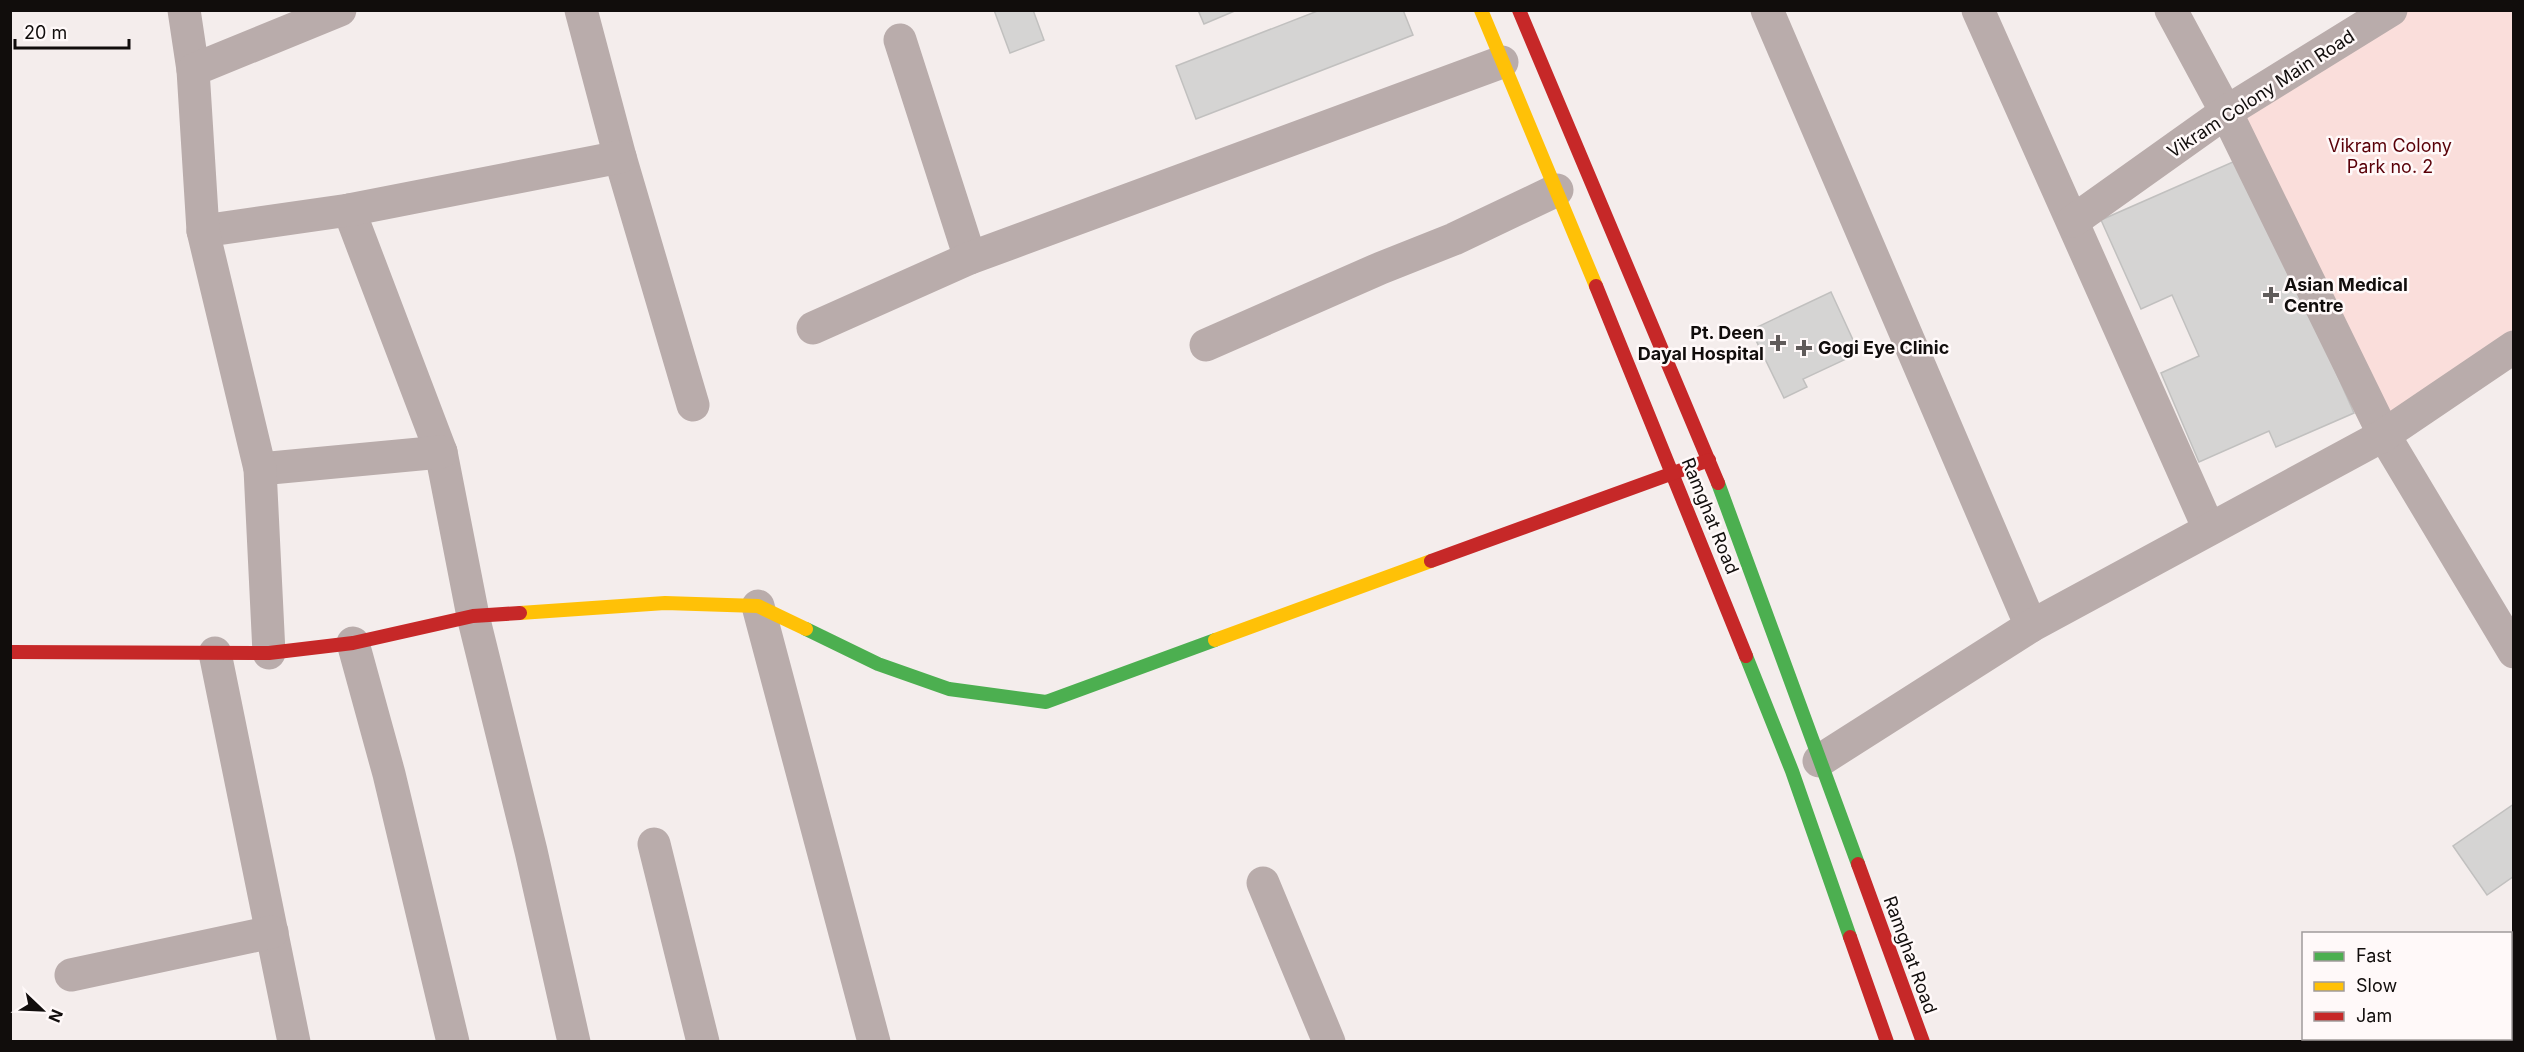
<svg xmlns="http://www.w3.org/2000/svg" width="2524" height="1052" viewBox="0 0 2524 1052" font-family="Inter,sans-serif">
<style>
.green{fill:#fadedb}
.building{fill:#d5d4d3;stroke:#c1c0bf;stroke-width:1.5}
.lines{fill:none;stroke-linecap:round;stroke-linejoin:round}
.street{stroke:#b9acab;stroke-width:33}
.fast{stroke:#4caf50;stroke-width:14}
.slow{stroke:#ffc107;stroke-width:14}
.jam{stroke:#c62828;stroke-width:14}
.poi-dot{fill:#605b5a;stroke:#fff9f9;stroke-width:2}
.labels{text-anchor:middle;stroke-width:5;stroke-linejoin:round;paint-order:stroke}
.street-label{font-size:18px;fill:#110d0c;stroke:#fff9f9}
.park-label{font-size:18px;fill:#590008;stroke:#fff9f9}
.poi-label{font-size:18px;font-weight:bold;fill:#110d0c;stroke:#fff9f9;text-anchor:start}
</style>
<rect width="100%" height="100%" fill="#f4edec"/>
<polygon class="green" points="2391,11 2513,11 2513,352 2396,427 2226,112"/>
<g class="building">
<polygon points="994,10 1033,10 1044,40 1010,53"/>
<polygon points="1198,10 1237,10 1204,24"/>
<polygon points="1320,10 1403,10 1413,35 1196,119 1176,66"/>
<polygon points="2242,158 2354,413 2276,447 2269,431 2199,462 2161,373 2199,356 2172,295 2141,309 2101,220"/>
<polygon points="1831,292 1859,353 1803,379 1807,387 1784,398 1751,330"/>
<polygon points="2514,804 2514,876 2487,895 2453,846"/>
</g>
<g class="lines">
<g class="street">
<polyline points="184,10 193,70"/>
<polyline points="581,10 620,157 693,405"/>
<polyline points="1767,10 2031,626"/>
<polyline points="1978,10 2209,529"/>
<polyline points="2171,10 2226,112 2384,435 2514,652"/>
<polyline points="900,40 970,258"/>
<polyline points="349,210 441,452 473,616 531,851 574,1042"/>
<polyline points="2073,221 2226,112 2391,10"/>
<polyline points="203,231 349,210 620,157"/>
<polyline points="813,328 970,258 1502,62"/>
<polyline points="1206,345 1381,268 1454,239 1557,190"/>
<polyline points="260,469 441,452"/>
<polyline points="758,606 874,1042"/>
<polyline points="353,643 389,774 453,1042"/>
<polyline points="215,653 294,1042"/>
<polyline points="269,653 260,469 203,231 193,70 340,10"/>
<polyline points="1819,761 2031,626 2384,435 2514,347"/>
<polyline points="654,844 703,1042"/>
<polyline points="1263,883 1329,1042"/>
<polyline points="71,975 272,932"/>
</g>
<g class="fast">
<polyline points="1718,483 1858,864"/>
<polyline points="806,629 878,664 949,689 1046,702 1215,640"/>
<polyline points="1746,656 1792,771 1850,937"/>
</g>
<g class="slow">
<polyline points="1481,10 1596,286"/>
<polyline points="520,613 665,603 758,606 806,629"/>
<polyline points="1215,640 1431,561"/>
<polyline points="2486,1042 2491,1038"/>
</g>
<g class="jam">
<polyline points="1519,10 1718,483"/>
<polyline points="1596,286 1746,656"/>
<polyline points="1431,561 1709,460"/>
<polyline points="10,652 269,653 353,643 473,616 520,613"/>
<polyline points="1858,864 1923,1042"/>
<polyline points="1850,937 1887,1042"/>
</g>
</g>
<g class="poi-dot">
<path d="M2268 286h6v6h6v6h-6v6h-6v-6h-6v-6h6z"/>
<path d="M1775 334h6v6h6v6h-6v6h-6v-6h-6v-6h6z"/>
<path d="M1801 339h6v6h6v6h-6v6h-6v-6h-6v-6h6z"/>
</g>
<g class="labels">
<g class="street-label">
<text transform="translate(2261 94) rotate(-33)" y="6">Vikram Colony Main Road</text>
<text transform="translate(1710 516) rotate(68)" y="6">Ramghat Road</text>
<text transform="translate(1910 955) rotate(70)" y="6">Ramghat Road</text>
</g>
<g class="park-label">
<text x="2390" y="152">Vikram Colony<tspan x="2390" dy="21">Park no. 2</tspan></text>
</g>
<g class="poi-label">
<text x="2284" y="291">Asian Medical<tspan x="2284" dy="21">Centre</tspan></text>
<text x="1764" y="339" text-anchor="end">Pt. Deen<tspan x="1764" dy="21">Dayal Hospital</tspan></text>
<text x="1818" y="354">Gogi Eye Clinic</text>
</g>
</g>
<rect width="2524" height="1052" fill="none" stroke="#110d0c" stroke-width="24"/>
<rect x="2302" y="932" width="210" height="108" fill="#fff9f9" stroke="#a09b9a" stroke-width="1.5"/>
<rect x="2314" y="952" width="30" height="9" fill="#4caf50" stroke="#a09b9a" stroke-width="1.5"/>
<text x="2356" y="962" font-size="18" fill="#110d0c">Fast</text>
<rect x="2314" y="982" width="30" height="9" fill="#ffc107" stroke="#a09b9a" stroke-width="1.5"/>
<text x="2356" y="992" font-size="18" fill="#110d0c">Slow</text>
<rect x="2314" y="1012" width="30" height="9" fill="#c62828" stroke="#a09b9a" stroke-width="1.5"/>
<text x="2356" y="1022" font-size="18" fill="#110d0c">Jam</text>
<g transform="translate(42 1010) rotate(113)" stroke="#fff9f9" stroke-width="4.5" paint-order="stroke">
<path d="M0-4.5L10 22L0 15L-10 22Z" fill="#110d0c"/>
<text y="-9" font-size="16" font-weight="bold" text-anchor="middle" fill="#110d0c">N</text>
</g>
<path d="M15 39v9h114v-9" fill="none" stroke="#110d0c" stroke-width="3"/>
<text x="24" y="39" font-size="18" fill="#110d0c" stroke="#fff9f9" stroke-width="4.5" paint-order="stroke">20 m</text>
</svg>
